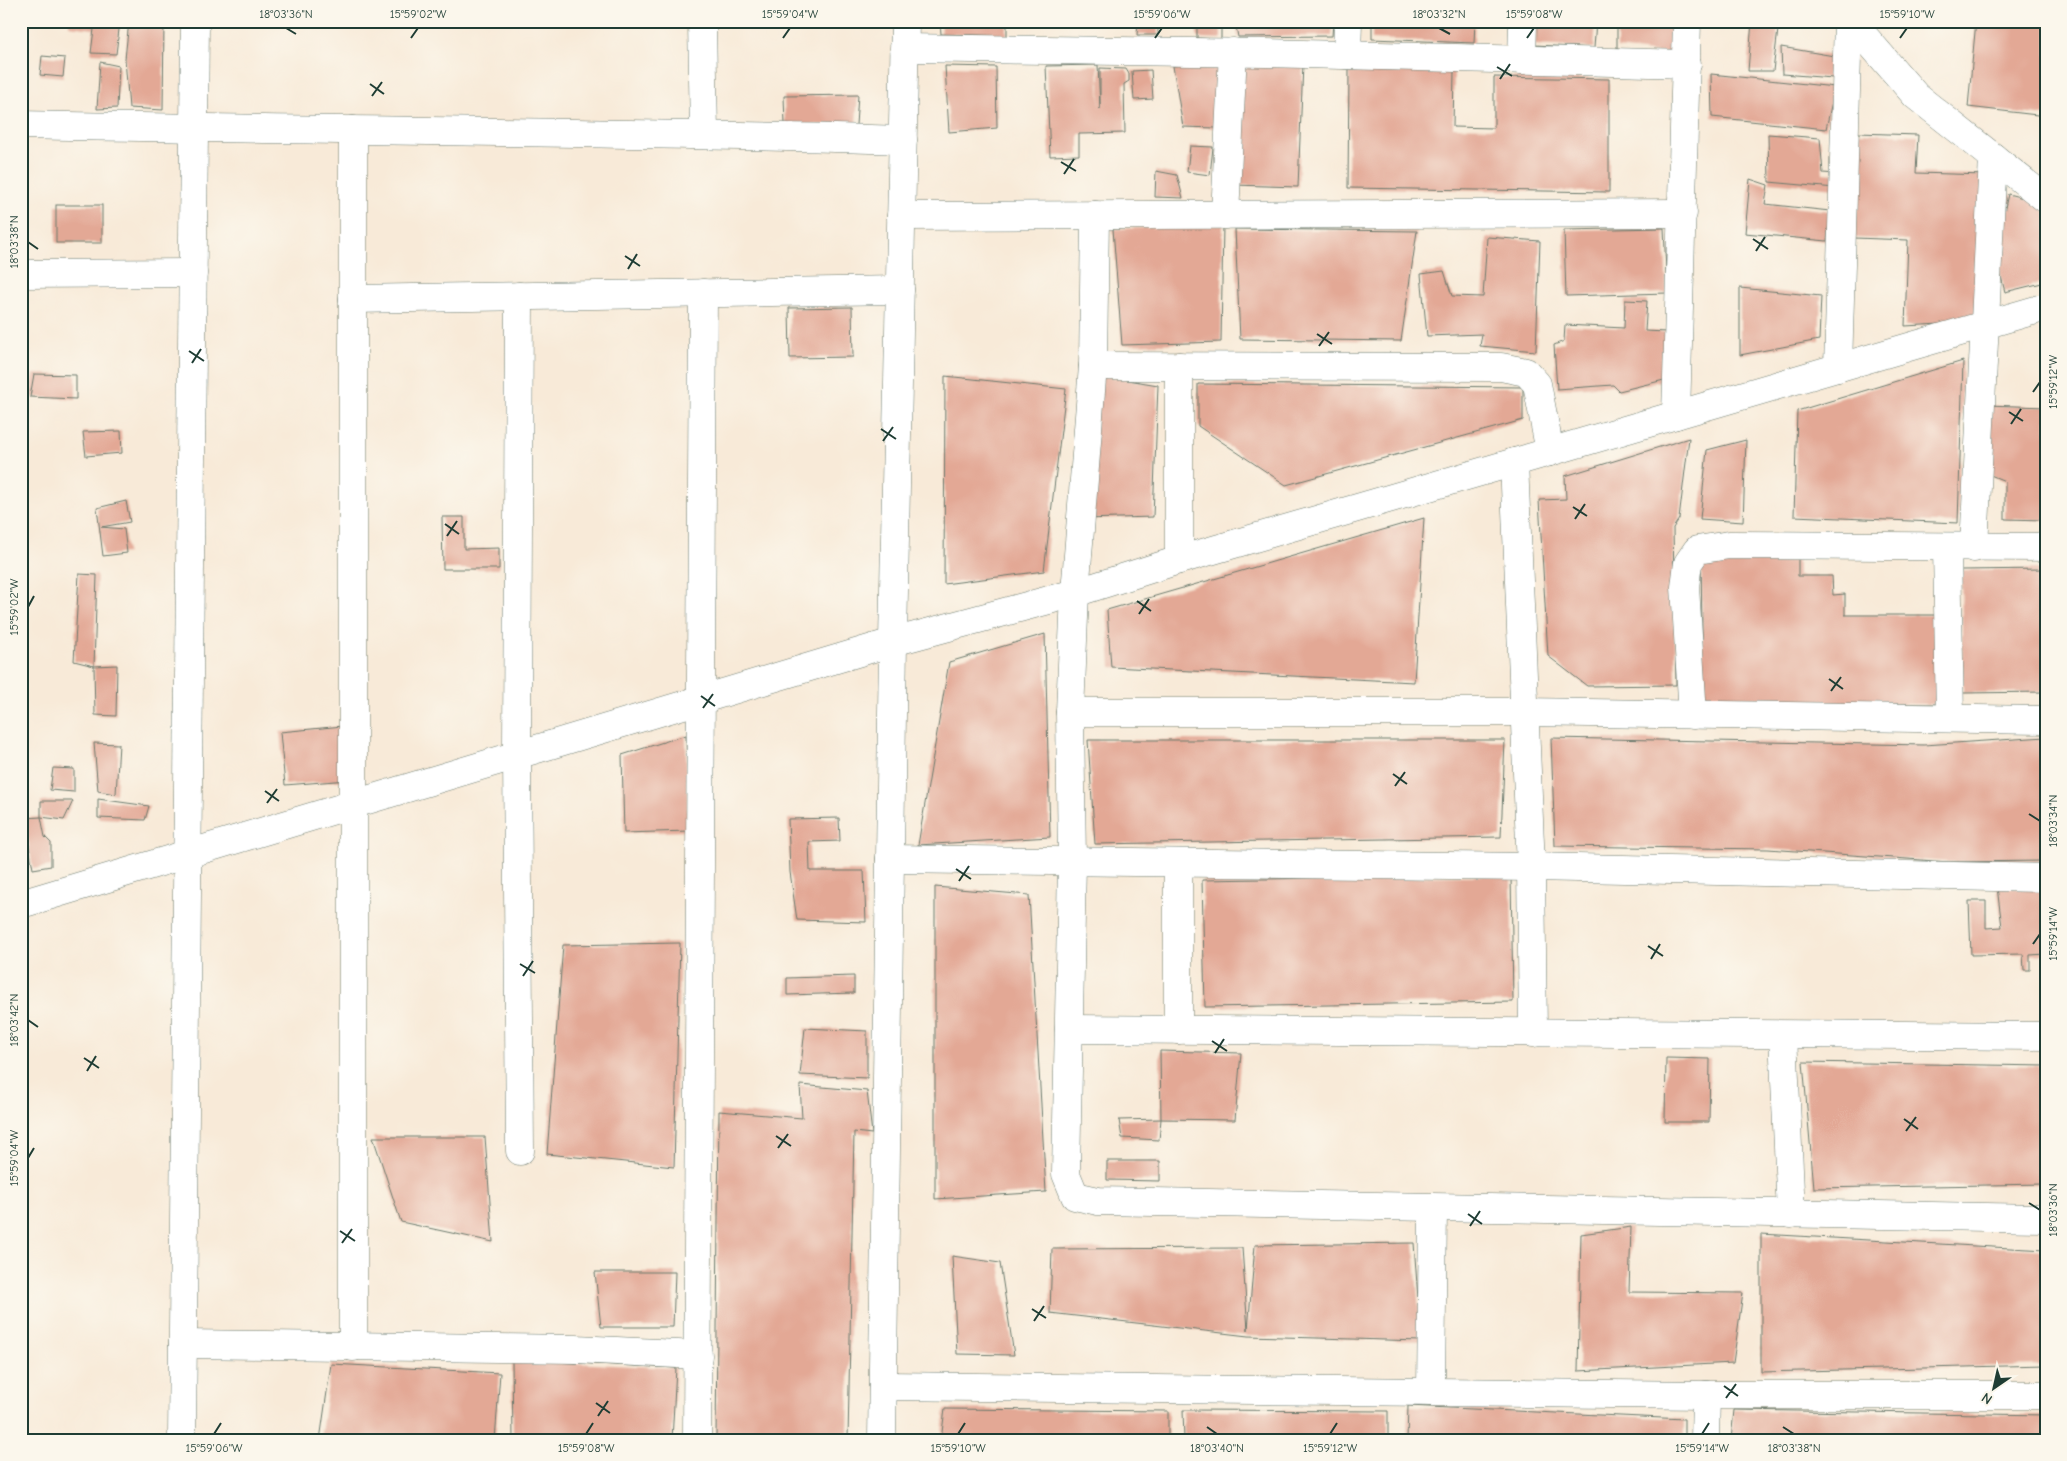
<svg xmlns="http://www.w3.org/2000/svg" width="2067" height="1461" viewBox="0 0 2067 1461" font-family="'Comic Neue',sans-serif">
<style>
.building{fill:#e3a895}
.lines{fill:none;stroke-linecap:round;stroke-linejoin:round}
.minor-casing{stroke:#6b7a6d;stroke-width:29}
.tertiary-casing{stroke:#6b7a6d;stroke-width:29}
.minor{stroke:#fff;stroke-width:28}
.tertiary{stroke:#fff;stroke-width:28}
.ticks{fill:none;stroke:#1f3d34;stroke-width:2}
.neatline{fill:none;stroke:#1f3d34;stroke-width:2}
.ticks-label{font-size:12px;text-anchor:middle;fill:#1f3d34}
</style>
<rect width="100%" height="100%" fill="#fbf7ec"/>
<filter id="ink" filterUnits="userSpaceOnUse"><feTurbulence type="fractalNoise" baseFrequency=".02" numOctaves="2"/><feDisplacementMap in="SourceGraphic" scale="10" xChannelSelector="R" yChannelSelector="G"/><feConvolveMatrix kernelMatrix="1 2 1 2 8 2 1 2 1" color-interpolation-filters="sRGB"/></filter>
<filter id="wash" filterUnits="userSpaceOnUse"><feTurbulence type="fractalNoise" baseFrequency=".0096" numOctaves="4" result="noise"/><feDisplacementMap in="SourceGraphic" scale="20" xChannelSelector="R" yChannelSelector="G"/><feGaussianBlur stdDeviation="1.12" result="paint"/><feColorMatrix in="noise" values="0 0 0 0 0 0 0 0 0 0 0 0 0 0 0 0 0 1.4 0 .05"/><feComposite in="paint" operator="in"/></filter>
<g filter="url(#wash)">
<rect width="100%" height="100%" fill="#f8ead8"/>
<g id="blocks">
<g class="building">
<polygon points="69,21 120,21 116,54 91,53 94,29 69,26"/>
<polygon points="129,21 164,21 163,110 129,108 125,59"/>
<polygon points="940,21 1007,21 1007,36 941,34"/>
<polygon points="1138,21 1158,21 1158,35 1137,35"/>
<polygon points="1197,21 1221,21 1221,39 1197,38"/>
<polygon points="1235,21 1333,21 1332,36 1238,37"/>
<polygon points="1372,21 1475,21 1474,43 1372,39"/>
<polygon points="1536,21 1596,21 1594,48 1534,45"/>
<polygon points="1617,21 1678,21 1676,55 1617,48"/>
<polygon points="1752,21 1779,21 1773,71 1748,71"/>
<polygon points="1976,21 2046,21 2046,116 1968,107"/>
<polygon points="1781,47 1840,57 1833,78 1782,74"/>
<polygon points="42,56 65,58 63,77 40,75"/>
<polygon points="1239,61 1303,64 1298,187 1234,185"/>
<polygon points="100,62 119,66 117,108 97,109"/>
<polygon points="1224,63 1216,128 1183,127 1173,66"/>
<polygon points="1098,65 1100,109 1100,68 1126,69 1129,74 1129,81 1124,84 1125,133 1079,134 1079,155 1050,156 1046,66"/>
<polygon points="945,66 996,67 997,128 949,132"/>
<polygon points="1349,69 1454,71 1453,127 1494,128 1494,77 1609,79 1609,192 1348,188"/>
<polygon points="1151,70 1153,99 1134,100 1132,71"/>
<polygon points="1711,74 1835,87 1826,129 1712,117"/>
<polygon points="858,95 856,125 785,125 784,96"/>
<polygon points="1858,133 1918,135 1916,173 1986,175 1976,322 1905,326 1908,240 1855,238"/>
<polygon points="1768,134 1820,138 1823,173 1836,174 1835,188 1769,182"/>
<polygon points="1190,146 1213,147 1210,175 1187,172"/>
<polygon points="1156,171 1177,175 1183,198 1155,197"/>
<polygon points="1750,179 1768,185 1765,204 1830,211 1827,241 1745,233"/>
<polygon points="2008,194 2039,202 2046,214 2046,282 2005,292 1995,253"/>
<rect x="56" y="205" width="46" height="38"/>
<polygon points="1223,225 1221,342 1122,345 1113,229"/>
<polygon points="1664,228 1667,293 1566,296 1564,230"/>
<polygon points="1235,229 1417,231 1401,341 1240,339"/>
<polygon points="1487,237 1540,241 1536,351 1480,346 1482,334 1427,336 1421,274 1444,271 1452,296 1483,297"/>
<polygon points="1740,288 1821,296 1819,340 1740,355"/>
<polygon points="1625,300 1647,301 1645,331 1666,332 1664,380 1619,391 1613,385 1557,389 1554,345 1564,341 1565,325 1624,328"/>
<polygon points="852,307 853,357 790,358 789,308"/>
<polygon points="1963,361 1958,523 1794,516 1797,411"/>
<polygon points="34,374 76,375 76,399 30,397"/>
<polygon points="1098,375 1158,385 1153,517 1084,519"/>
<polygon points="945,376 1066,389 1044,571 944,584"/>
<polygon points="1198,384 1523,387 1523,420 1286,485 1198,426"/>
<polygon points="1985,405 2046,407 2046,520 2005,519 2005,481 1983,472"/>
<polygon points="121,431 122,453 86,456 83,432"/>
<polygon points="1689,438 1679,519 1673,528 1676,685 1587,686 1548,656 1539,500 1566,499 1565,476"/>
<polygon points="1746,440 1743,522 1700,519 1707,450"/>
<polygon points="126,501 130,522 101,527 124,529 127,553 103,556 97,508"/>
<polygon points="442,517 464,517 464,549 499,548 499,569 443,569"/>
<polygon points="1424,518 1414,682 1111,667 1107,610"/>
<polygon points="1701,556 1798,556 1798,576 1832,576 1833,595 1845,594 1845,615 1945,615 1946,704 1703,705"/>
<polygon points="2046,569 2046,692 1963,693 1961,570"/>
<polygon points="79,574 97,575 94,666 74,661"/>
<polygon points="1045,634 1050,837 918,845 949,662"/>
<polygon points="117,665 116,716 95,715 94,666"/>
<polygon points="343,726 348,780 285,785 280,732"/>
<polygon points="686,735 688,831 624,833 622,755"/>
<polygon points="2046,737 2046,861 1949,862 1768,849 1555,846 1551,738 1924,745"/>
<polygon points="1088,740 1505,740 1501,837 1095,844"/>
<polygon points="94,743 119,744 116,794 98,791"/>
<polygon points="53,768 74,769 74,792 50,790"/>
<polygon points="98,799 149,806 145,820 98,818"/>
<polygon points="41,801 73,801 64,820 41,817"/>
<polygon points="41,817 45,837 51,843 51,866 33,869 24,818"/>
<polygon points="839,818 840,841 809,842 810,871 864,871 866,922 797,920 790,872 788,819"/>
<polygon points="1511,875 1513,1002 1205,1007 1202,880"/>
<polygon points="935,887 1029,895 1046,1192 935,1199"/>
<polygon points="1997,887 2046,888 2046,954 2030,955 2030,970 2024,970 2023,954 1971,955 1969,901 1986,901 1986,928 2002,927"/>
<polygon points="680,943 674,1167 547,1154 563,945"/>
<polygon points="854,976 854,993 787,995 787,978"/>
<polygon points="805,1028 867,1031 867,1078 800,1075"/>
<polygon points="1160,1051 1241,1053 1235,1120 1161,1119"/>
<polygon points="1666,1058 1710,1059 1709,1122 1665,1122"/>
<polygon points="1803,1062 2046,1066 2046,1184 1814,1188"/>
<polygon points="800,1085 867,1091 872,1134 854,1132 848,1440 716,1440 719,1111 802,1118"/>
<polygon points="1161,1119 1159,1140 1122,1138 1119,1120"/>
<polygon points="373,1137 485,1137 493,1242 401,1222"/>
<polygon points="1107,1161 1160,1161 1160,1181 1107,1180"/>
<polygon points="1631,1227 1629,1292 1743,1293 1733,1363 1578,1371 1581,1234"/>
<polygon points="1761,1234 2046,1250 2046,1365 1761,1372"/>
<polygon points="1414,1243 1421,1341 1248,1336 1050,1313 1052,1249 1242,1248 1248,1330 1255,1245"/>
<polygon points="952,1256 1000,1263 1014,1355 957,1354"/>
<polygon points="595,1272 675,1272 673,1327 601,1327"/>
<polygon points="512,1360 676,1368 672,1440 513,1440"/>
<polygon points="331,1364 500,1373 495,1440 320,1440"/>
<polygon points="1408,1406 1684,1419 1684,1440 1407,1440"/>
<polygon points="945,1409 1168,1411 1168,1440 941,1440"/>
<polygon points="1183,1410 1388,1411 1388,1440 1184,1440"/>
<polygon points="1734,1410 2046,1415 2046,1440 1731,1440"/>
</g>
</g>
</g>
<g filter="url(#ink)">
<use href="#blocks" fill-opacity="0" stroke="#6b7a6d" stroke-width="1"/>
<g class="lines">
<g class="minor-casing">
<g id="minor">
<polyline points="702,21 704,134"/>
<polyline points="1851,21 1916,96 2046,199"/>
<polyline points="904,48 1265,53 1687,64"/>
<polyline points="1347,55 1348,21"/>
<polyline points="1522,60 1523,21"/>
<path d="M21,125c294,6 588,6 882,15"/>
<polyline points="353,130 353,1347"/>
<polyline points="1095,215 1093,366 1075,593 1070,712 1072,862 1066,1174 1075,1196 1098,1201 2046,1218"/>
<polyline points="1225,215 1233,52"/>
<polyline points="901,216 1683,213"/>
<polyline points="21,274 193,273"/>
<polyline points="519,296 517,754 520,1151"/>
<polyline points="353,299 900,290"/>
<polyline points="1093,366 1501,367 1526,372 1537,384 1550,452"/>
<polyline points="1838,368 1848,21"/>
<polyline points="1676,415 1687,21"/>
<polyline points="1514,462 1531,867 1533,1033"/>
<polyline points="1947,547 1950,718"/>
<polyline points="1974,548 1993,157"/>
<polyline points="1179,560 1179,366"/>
<polyline points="1070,712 1524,712 2046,720"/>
<polyline points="1693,715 1685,587 1688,563 1697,550 1729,545 2046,547"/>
<polyline points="890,859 1531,867 2046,878"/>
<polyline points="1178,863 1178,1030"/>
<polyline points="21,904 893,642 1075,593 1179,560 2046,307"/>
<polyline points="1069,1029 2046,1036"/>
<polyline points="1783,1035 1791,1214"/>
<polyline points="183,1344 576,1349 698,1355"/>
<polyline points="883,1386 1706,1395 2046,1395"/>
<polyline points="1431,1392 1433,1208"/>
<polyline points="182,1440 195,21"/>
<polyline points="697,1440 703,293"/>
<polyline points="1705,1440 1706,1395"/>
</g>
</g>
<g class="tertiary-casing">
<polyline id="tertiary" points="882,1440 893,642 905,21"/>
</g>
<use href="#minor" class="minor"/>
<use href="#tertiary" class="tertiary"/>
</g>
</g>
<path class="ticks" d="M286,28l10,6M1439,28l11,6M411,38l7,-10M783,38l7,-10M1155,38l7,-10M1527,38l7,-10M1900,38l7,-10M1497,67l15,9M1500,79l10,-15M370,84l14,10M372,96l10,-14M1061,162l15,9M1064,174l10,-15M1753,239l15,10M28,242l10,7M1756,251l9,-14M625,256l15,10M628,269l9,-15M1317,334l15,10M1319,346l10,-14M189,351l15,10M192,363l9,-14M2033,392l7,-10M2009,412l14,9M2011,424l10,-15M881,429l15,10M883,441l10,-14M1573,507l14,9M1575,519l10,-15M445,524l14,10M447,536l10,-15M1137,601l14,10M28,607l6,-11M1139,614l10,-15M1829,679l14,10M1831,691l10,-14M701,696l14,10M703,708l10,-14M1393,774l14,10M1395,786l10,-14M265,791l14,10M267,803l10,-14M2029,814l11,7M956,869l15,10M959,881l10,-15M2033,944l7,-10M1648,946l15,10M1651,959l9,-15M520,964l15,9M523,976l10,-15M28,1020l10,7M1212,1041l15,10M1215,1053l9,-14M84,1058l15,10M87,1071l9,-15M1904,1119l14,10M1906,1131l10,-14M776,1136l15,10M778,1148l10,-14M28,1158l6,-10M2029,1203l11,7M1468,1214l14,10M1470,1226l10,-15M340,1231l15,10M342,1243l10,-14M1032,1309l14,9M1034,1321l10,-15M1724,1386l14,10M1726,1398l10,-14M596,1403l14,10M598,1416l10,-15M1207,1427l10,7M1783,1427l11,7M214,1434l7,-11M586,1434l7,-11M958,1434l7,-11M1330,1434l7,-11M1702,1434l7,-11"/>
<rect width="2067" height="1461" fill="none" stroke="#fbf7ec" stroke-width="55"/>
<g transform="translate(1994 1388) rotate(214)" stroke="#fbf7ec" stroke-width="4" paint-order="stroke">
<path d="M0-4L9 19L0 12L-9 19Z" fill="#1f3d34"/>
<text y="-8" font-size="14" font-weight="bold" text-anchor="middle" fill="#1f3d34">N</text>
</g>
<rect x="28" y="28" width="2012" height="1406" class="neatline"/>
<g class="ticks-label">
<text x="286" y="18">18°03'36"N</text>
<text x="418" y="18">15°59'02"W</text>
<text x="790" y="18">15°59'04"W</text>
<text x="1162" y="18">15°59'06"W</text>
<text x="1439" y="18">18°03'32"N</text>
<text x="1534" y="18">15°59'08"W</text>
<text x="1907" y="18">15°59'10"W</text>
<text transform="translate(14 242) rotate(-90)" y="4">18°03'38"N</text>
<text transform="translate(2053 382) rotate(-90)" y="4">15°59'12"W</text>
<text transform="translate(14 607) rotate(-90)" y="4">15°59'02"W</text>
<text transform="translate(2053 821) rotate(-90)" y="4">18°03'34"N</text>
<text transform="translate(2053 934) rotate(-90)" y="4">15°59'14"W</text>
<text transform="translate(14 1020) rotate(-90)" y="4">18°03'42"N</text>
<text transform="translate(14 1158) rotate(-90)" y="4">15°59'04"W</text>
<text transform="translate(2053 1210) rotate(-90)" y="4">18°03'36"N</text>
<text x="214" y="1452">15°59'06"W</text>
<text x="586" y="1452">15°59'08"W</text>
<text x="958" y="1452">15°59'10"W</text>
<text x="1217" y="1452">18°03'40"N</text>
<text x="1330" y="1452">15°59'12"W</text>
<text x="1702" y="1452">15°59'14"W</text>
<text x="1794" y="1452">18°03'38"N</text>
</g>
</svg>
